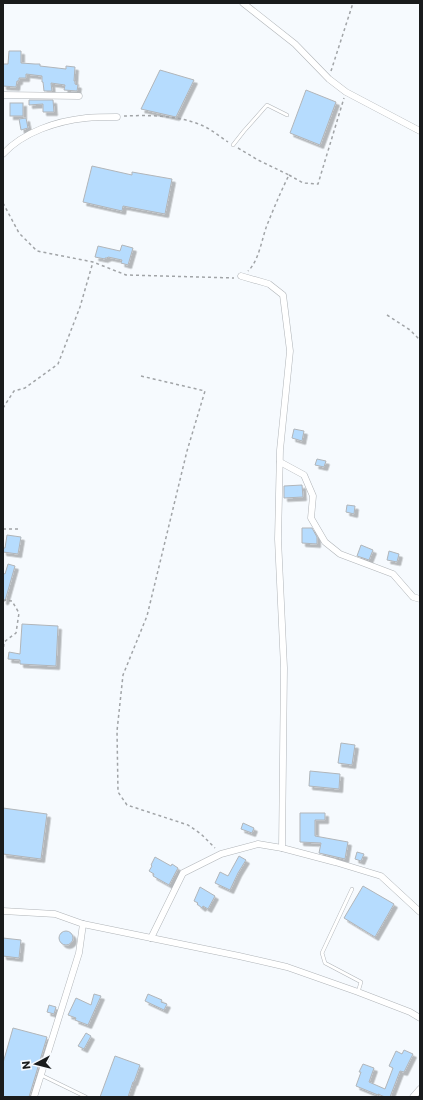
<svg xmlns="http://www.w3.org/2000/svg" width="423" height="1100" viewBox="0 0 423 1100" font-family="Poppins,sans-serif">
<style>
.building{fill:#b6dcfe;stroke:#b1b5b9;filter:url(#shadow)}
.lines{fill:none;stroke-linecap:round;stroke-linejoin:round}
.lane-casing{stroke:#b0b4b8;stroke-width:4}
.street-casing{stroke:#b0b4b8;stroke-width:7}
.path{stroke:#a1a4a7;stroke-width:1.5;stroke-dasharray:3 3;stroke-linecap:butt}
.lane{stroke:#fff;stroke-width:3}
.street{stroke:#fff;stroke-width:6}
</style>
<defs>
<filter id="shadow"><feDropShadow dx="3.5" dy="3.5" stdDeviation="0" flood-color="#0004"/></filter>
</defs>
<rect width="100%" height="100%" fill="#f6fafe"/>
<g class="building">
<polygon points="9,51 21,51 21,63 35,64 40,64 40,66 66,69 66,66 75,67 74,81 75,81 75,84 78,85 77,91 64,90 65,85 51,83 52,91 44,91 43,82 42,82 42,76 26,74 26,78 19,78 19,81 17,81 16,87 3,86 3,64 8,64"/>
<polygon points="160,70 194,80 176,117 141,109"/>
<polygon points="306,90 336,102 320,145 290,133"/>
<polygon points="29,100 53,100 54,112 43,112 43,104 29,105"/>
<rect x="10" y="103" width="13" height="13"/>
<polygon points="26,118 28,128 21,130 19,119"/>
<polygon points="92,166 132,175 132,172 172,179 165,214 123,206 122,211 83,202"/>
<polygon points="122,245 133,248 128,265 121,263 122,260 108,257 107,258 105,258 105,259 95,257 98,246 120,251"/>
<polygon points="294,429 304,431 302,441 292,438"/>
<polygon points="317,459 326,461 324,467 315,465"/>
<polygon points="302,485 303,497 284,498 284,486"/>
<polygon points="347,505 355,506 354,514 346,512"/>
<polygon points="302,528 312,528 317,537 317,544 302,543"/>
<polygon points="7,535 21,537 18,554 3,552 3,548 5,548"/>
<polygon points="361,545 373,550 369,560 357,556"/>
<polygon points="389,551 399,554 397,562 387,560"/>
<polygon points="8,564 15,566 5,601 3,601 3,573 5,574"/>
<polygon points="22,624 58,626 56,666 20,664 20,660 8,659 9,652 20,654"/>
<polygon points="341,743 355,745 352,765 338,763"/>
<polygon points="310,771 340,774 339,789 309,786"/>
<polygon points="3,808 47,814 41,859 3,854"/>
<polygon points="300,813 325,813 325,820 315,820 315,836 348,842 345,859 319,853 321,843 300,842"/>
<polygon points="243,823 254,828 252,833 241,829"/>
<polygon points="357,852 364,854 361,861 355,859"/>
<polygon points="239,856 246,860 238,873 230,890 215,883 220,872 228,876"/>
<polygon points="155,857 171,866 172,864 178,868 169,885 153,876 154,874 149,871 152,866 151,865"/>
<polygon points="363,886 394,904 375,937 344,918"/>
<polygon points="200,887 215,896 208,909 203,906 202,908 197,904 198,903 194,901"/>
<circle cx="66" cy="938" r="7"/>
<polygon points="3,938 21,940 19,958 3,956"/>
<polygon points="94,994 101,996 88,1025 75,1020 76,1018 68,1015 76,998 91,1005"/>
<polygon points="148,994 162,1000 161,1002 167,1004 164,1010 145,1001"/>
<polygon points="49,1005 56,1007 54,1014 47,1012"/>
<polygon points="13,1028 47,1037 29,1097 3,1097 3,1063"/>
<polygon points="86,1033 91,1036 84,1049 78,1046"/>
<polygon points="404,1050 413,1054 404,1072 400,1071 390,1097 385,1097 378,1094 378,1095 356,1086 361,1072 359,1072 363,1064 374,1068 369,1082 385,1089 393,1068 389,1066 396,1051 402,1054"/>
<polygon points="115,1056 140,1065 134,1082 133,1082 128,1097 100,1097"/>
</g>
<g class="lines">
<g class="lane-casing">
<g id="lane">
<polyline points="233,145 244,131 267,105 287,115"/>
<polyline points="352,889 322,953 325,963 361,982 358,992"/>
<polyline points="41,1075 86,1097"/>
</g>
</g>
<g class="street-casing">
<g id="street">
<polyline points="243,3 295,44 329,79 346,92 420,131"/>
<polyline points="3,95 79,96"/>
<path d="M3,154c20,-22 54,-33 83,-36 10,-1 21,-1 31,-1"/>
<polyline points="241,276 269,284 283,295 290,351 280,450 278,539 284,668 282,848 335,862 381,876 420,912"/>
<polyline points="280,462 304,475 313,496 311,518 325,542 340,554 393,574 413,597 420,599"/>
<polyline points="3,911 55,914 83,924 239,956 287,967 358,992 410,1012 420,1018"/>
<polyline points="151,938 183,873 221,854 258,844 282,848"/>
<polyline points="34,1097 79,953 83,924"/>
<polyline points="413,1097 420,1089"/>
</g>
</g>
<g class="path">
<polyline points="331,71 353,3"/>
<path d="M124,116c25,-1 53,-1 77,9 10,4 18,11 27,17"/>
<path d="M238,148l20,12 31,15c-8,16 -15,33 -22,50 -5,13 -8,36 -19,46"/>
<polyline points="289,175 303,183 318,184 344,98"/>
<polyline points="3,203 19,233 37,251 93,262 126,275 234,278"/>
<polyline points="387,315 410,330 420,340"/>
<polyline points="141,376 205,391 187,451 147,616 123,675 117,731 118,792 127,805 188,825 201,834 215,848"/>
<polyline points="3,408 14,391 25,388 58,364 80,307 93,262"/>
<polyline points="3,529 20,529"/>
<polyline points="3,600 12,601 19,613 16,633 4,642 3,653"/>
</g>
<use href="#lane" class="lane"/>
<use href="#street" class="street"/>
</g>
<rect width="423" height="1100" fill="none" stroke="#191b1c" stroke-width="8"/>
<g transform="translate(36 1064) rotate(263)" stroke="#f6fafe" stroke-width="3" paint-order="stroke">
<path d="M0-3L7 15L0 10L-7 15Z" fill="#191b1c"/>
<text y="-6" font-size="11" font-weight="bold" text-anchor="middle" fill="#191b1c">N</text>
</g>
</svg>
